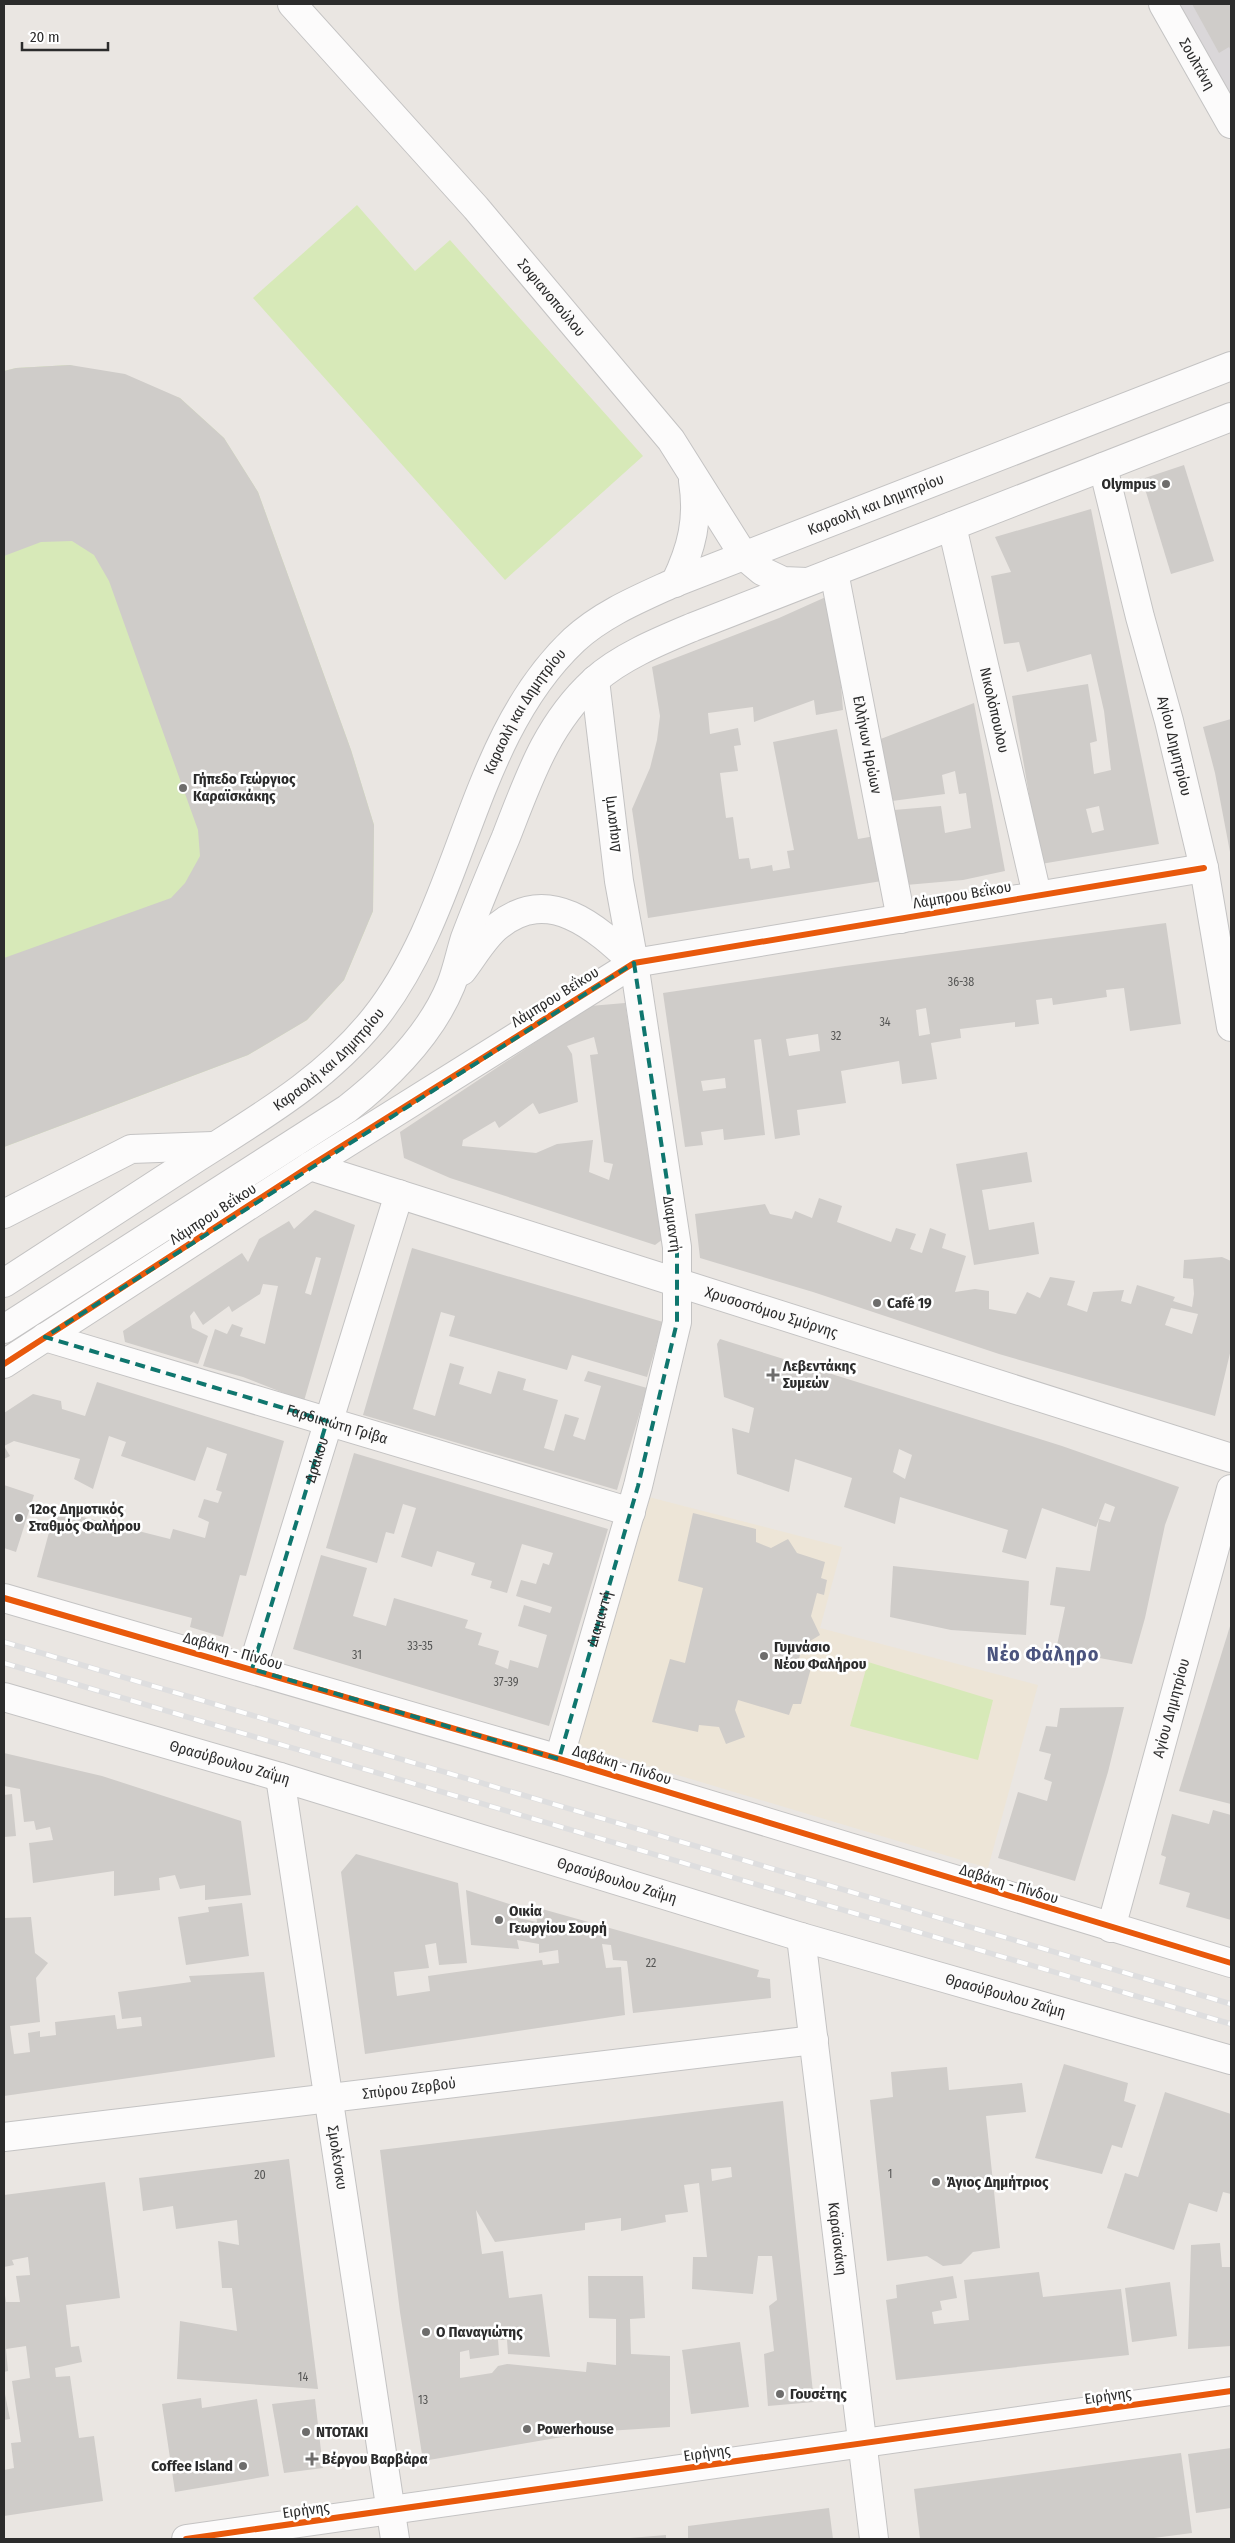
<svg xmlns="http://www.w3.org/2000/svg" width="1235" height="2543" viewBox="0 0 1235 2543" font-family="'Fira Sans Condensed',sans-serif">
<style>
.industrial{fill:#dad7d9}
.education{fill:#ede5d7}
.pitch{fill:#d7e9b8}
.building{fill:#cfccc9;fill-rule:evenodd}
.lines{fill:none;stroke-linecap:round;stroke-linejoin:round}
.street-casing{stroke:#c4c3c3;stroke-width:30}
.secondary-casing{stroke:#c4c3c3;stroke-width:30}
.street{stroke:#fcfbfb;stroke-width:28}
.secondary{stroke:#fcfbfb;stroke-width:28}
.rail-casing{stroke:#dededf;stroke-width:5.5}
.rail{stroke:#fff;stroke-width:4;stroke-dasharray:11;stroke-linecap:butt}
.cycleway-casing{stroke:#fff;stroke-width:9}
.cycleway{stroke:#e8590c;stroke-width:6}
.marked{fill:none;stroke:#0f766e;stroke-width:4;stroke-dasharray:10 6;stroke-linejoin:round}
.poi-dot{fill:#6e6d6c;stroke:#fff;stroke-width:2}
.labels{text-anchor:middle;stroke-width:5;stroke-linejoin:round;paint-order:stroke}
.number-label{font-size:12px;fill:#565655}
.street-label{font-size:15px;fill:#2c2c2c;stroke:#fff}
.poi-label{font-size:15px;font-weight:bold;fill:#2c2c2c;stroke:#fff;text-anchor:start}
.district-label{font-size:20px;font-weight:bold;letter-spacing:1px;fill:#4b547e;stroke:#fff}
</style>
<rect width="100%" height="100%" fill="#eae6e2"/>
<polygon class="industrial" points="1174,4 1231,4 1231,104"/>
<polygon class="education" points="645,1496 842,1547 820,1628 1038,1685 988,1868 574,1744"/>
<g class="pitch">
<polygon points="357,205 415,271 450,240 643,456 505,580 253,298"/>
<polygon points="70,365 180,398 224,438 258,492 351,750 374,825 373,911 344,980 307,1020 248,1055 4,1147 4,371 16,368"/>
<polygon points="868,1662 993,1700 978,1760 850,1726"/>
</g>
<g class="building">
<polygon points="1192,4 1231,4 1231,51 1229,47 1219,53"/>
<polygon points="70,365 125,374 180,398 224,438 258,492 351,750 374,825 373,911 344,980 307,1020 248,1055 4,1147 4,958 171,898 185,883 200,856 198,830 109,581 94,555 72,541 41,542 4,556 4,371 16,368"/>
<polygon points="1184,465 1214,561 1171,574 1142,479"/>
<path d="M1091,509l68,335 -118,20 -29,-168 76,-12 9,57 -7,2 4,31 17,-4 -7,-59 -13,-57 -64,18 -8,-30 -15,2 -13,-68 20,-4 -16,-35zM1099,806l5,24 -12,3 -6,-24z"/>
<polygon points="828,596 839,661 843,710 816,715 814,700 754,722 753,707 708,713 710,734 738,728 741,745 734,746 738,771 720,773 726,818 733,817 739,859 749,858 751,869 772,865 773,871 790,868 787,851 794,850 773,742 837,729 858,839 875,836 882,881 648,918 632,809 650,768 657,740 660,716 652,667 779,618"/>
<polygon points="974,703 1005,871 963,880 906,885 894,810 941,806 945,833 971,828 966,793 959,794 955,771 942,775 945,794 892,801 878,740"/>
<polygon points="1231,719 1231,852 1230,852 1215,773 1203,727"/>
<path d="M1166,923l15,101 -51,7 -6,-43 -18,2 1,7 -54,8 -1,-7 -16,2 3,24 -24,3v-5l-55,7 1,9 -30,5 6,36 -35,5 -3,-23 -58,10 5,32 -49,7 3,25 -25,4 -14,-100 -7,1 11,95 -41,5 -1,-11 -22,3 2,13 -18,2 -22,-154 182,-27zM926,1008l4,26 -11,2 -3,-26zM818,1034l2,17 -31,5 -3,-17zM725,1078l1,10 -23,3 -2,-10z"/>
<path d="M625,1003l38,236 -8,6 -205,-67 -46,-20 -4,-26 190,-126zM594,1037l4,17 -8,1 14,107 9,2 -4,16 -20,-8 4,-32 -36,4 -21,9 -74,-7 1,-6 32,-19 4,7 34,-25 6,11 39,-12 -6,-48 -5,-8z"/>
<polygon points="1027,1152 1032,1182 982,1190 989,1230 1034,1222 1039,1254 974,1265 956,1164"/>
<path d="M819,1198l23,8 -5,16 54,20 5,-14 20,6 -6,15 12,4 8,-25 16,6 -4,14 24,8 -11,36 20,-3 14,2v18l27,5 11,-22 13,6 10,-21 25,4 -8,24 20,7 6,-20 31,-2 -3,11 10,3 6,-19 38,12 -2,4 19,6 2,-13 -1,-15 -10,-1 1,-18 38,-3 9,4v88l-16,67 -216,-62 -186,-62 -113,-34 -5,-44 70,-10 5,10 22,5 3,-8 17,7zM1171,1308l27,6 -6,20 -27,-9z"/>
<path d="M315,1210l40,15 -51,176 -61,-24 -40,-11 12,-37 12,5 5,-10 11,4 -3,8 25,8 13,-58 -15,-2 -3,10 -28,18 -3,-6 -26,19 -9,-14 -4,5 2,12 16,8 -10,28 -73,-22 -2,-11 119,-78 6,9 11,-23 30,-18 5,8zM316,1257l5,1 -10,37 -6,-2z"/>
<polygon points="412,1248 663,1322 647,1377 572,1355 567,1370 449,1336 455,1316 441,1312 413,1409 435,1416 450,1363 464,1367 459,1384 491,1394 498,1371 526,1379 523,1390 558,1400 544,1448 554,1451 565,1414 579,1418 573,1436 585,1440 601,1386 584,1381 588,1371 647,1388 617,1490 363,1415"/>
<path d="M720,1339l342,107 117,41 -14,38 -20,93 -13,46 -76,-14 9,-43 -15,-2 6,-38 34,4 9,-52 -3,8 -54,-19 -16,51 -24,-7 6,-22 -108,-33 -5,27 -51,-17 8,-29 -57,-19 -6,33 -52,-18 -5,-46 17,5 5,-25 -30,-11 -7,-53zM899,1449l13,6 -7,24 -12,-7zM1105,1503l10,4 -5,15 -11,-3z"/>
<polygon points="97,1382 284,1441 246,1576 240,1575 223,1637 190,1627 192,1618 37,1577 55,1510 170,1539 173,1529 205,1538 209,1522 198,1517 204,1499 218,1503 222,1492 216,1490 227,1454 207,1447 195,1481 121,1456 126,1442 109,1436 93,1489 74,1479 80,1459 14,1441 4,1446 10,1456 4,1459 4,1413 33,1394 61,1401 62,1409 85,1416"/>
<polygon points="354,1453 608,1529 549,1726 293,1649 321,1555 367,1568 353,1616 386,1626 394,1598 468,1620 465,1628 482,1633 478,1645 499,1651 495,1664 508,1669 510,1660 538,1668 547,1635 518,1626 524,1605 550,1613 552,1607 516,1596 521,1580 536,1584 543,1563 549,1565 553,1553 522,1544 507,1593 490,1588 492,1581 471,1575 475,1563 437,1551 432,1567 401,1557 416,1508 403,1504 394,1534 386,1532 377,1563 326,1548"/>
<polygon points="4,1485 34,1495 16,1552 4,1548"/>
<polygon points="693,1513 756,1529 756,1542 771,1548 788,1539 797,1553 825,1562 821,1578 827,1580 824,1595 817,1593 811,1616 820,1635 802,1646 798,1663 811,1668 801,1704 793,1704 789,1715 738,1700 735,1710 745,1737 726,1744 719,1727 699,1725 698,1732 652,1722 670,1659 685,1663 703,1588 678,1581"/>
<polygon points="893,1566 1029,1581 1026,1635 951,1630 890,1617"/>
<polygon points="1231,1623 1231,1804 1179,1791"/>
<polygon points="1124,1707 1108,1772 1075,1881 998,1858 1018,1792 1047,1801 1052,1782 1044,1779 1051,1754 1039,1751 1046,1726 1057,1727 1060,1708"/>
<polygon points="4,1753 102,1776 241,1821 251,1895 205,1900 205,1885 180,1889 175,1875 159,1878 160,1890 114,1896 114,1871 33,1883 29,1843 53,1840 50,1827 36,1830 34,1821 24,1822 20,1789 4,1786"/>
<polygon points="12,1794 16,1836 4,1837 4,1795"/>
<polygon points="1213,1810 1231,1815 1231,1920 1186,1907 1190,1893 1159,1884 1166,1857 1161,1855 1172,1814 1209,1824"/>
<polygon points="356,1854 458,1883 467,1963 439,1965 436,1943 425,1945 429,1968 394,1972 397,1996 430,1991 428,1976 542,1960 543,1965 559,1963 558,1950 539,1953 539,1944 517,1940 519,1949 471,1945 466,1890 525,1909 523,1919 537,1922 535,1907 759,1970 757,1977 770,1979 771,1998 633,2013 627,1961 613,1960 611,1945 602,1944 606,1968 621,1967 625,2015 365,2054 341,1872"/>
<polygon points="242,1903 249,1956 186,1965 178,1917 209,1912 208,1907"/>
<polygon points="31,1917 35,1953 48,1963 36,1978 40,2022 10,2026 14,2054 30,2052 28,2033 40,2031 40,2037 56,2035 55,2022 115,2015 117,2029 142,2026 141,2017 122,2019 118,1992 191,1982 189,1976 264,1972 275,2057 4,2096 4,1918"/>
<polygon points="1064,2064 1128,2083 1124,2101 1136,2105 1122,2148 1112,2145 1102,2174 1035,2158"/>
<polygon points="947,2067 949,2090 1022,2083 1026,2112 986,2116 1000,2248 973,2252 961,2264 943,2266 927,2256 887,2261 870,2100 893,2097 891,2072"/>
<polygon points="1165,2092 1231,2114 1231,2194 1223,2192 1217,2212 1189,2203 1174,2250 1107,2228 1125,2173 1138,2177"/>
<path d="M783,2101l31,301 -46,4 -4,-52 10,-3 -5,-45 8,-6 -5,-44h-14l-5,38 -61,-5 1,-32h14l-8,-74 -15,2 4,27 -23,3 1,7 -45,9v-13l-36,5v7l-90,12 -19,-32 6,44 21,-3 6,47 33,-4 8,63 -42,-3 -1,-14h-9l1,15 -29,4 -1,-9 -9,2v26l32,-5 6,-7 9,-2 79,8 1,-10 29,3v-46l-27,-1 -1,-42h55l2,42 -15,1 1,35 39,2v71l-79,5 -168,29 -23,-149 -20,-162zM731,2167l1,10 -20,4 -1,-12z"/>
<polygon points="289,2159 318,2389 177,2379 180,2321 237,2331 232,2288 222,2288 218,2241 239,2245 237,2220 176,2229 173,2206 143,2211 139,2178"/>
<polygon points="105,2182 120,2298 66,2305 71,2347 79,2346 82,2362 55,2368 56,2377 70,2376 79,2438 94,2436 103,2501 4,2516 4,2470 14,2468 11,2443 21,2442 12,2381 30,2378 26,2346 6,2349 8,2371 4,2372 4,2289 6,2302 20,2302 16,2276 30,2275 28,2257 12,2260 14,2265 4,2267 4,2195"/>
<polygon points="1220,2243 1222,2267 1231,2267 1231,2346 1188,2349 1191,2245"/>
<polygon points="1039,2272 1043,2297 1121,2289 1129,2355 896,2380 886,2300 897,2298 896,2285 953,2276 957,2298 940,2301 942,2310 932,2312 934,2324 969,2320 964,2280"/>
<polygon points="1170,2282 1177,2336 1132,2342 1125,2288"/>
<polygon points="740,2342 749,2407 691,2414 682,2350"/>
<polygon points="4,2389 10,2419 4,2420"/>
<polygon points="201,2398 202,2408 257,2399 269,2476 175,2492 162,2404"/>
<polygon points="315,2399 323,2468 284,2473 272,2404"/>
<polygon points="1231,2448 1231,2508 1196,2513 1188,2454"/>
<polygon points="1181,2453 1192,2533 1146,2539 920,2539 914,2489"/>
<polygon points="829,2508 833,2539 688,2539 688,2526"/>
<polygon points="666,2535 666,2539 630,2539 630,2538"/>
</g>
<g class="lines">
<g class="street-casing">
<g id="street">
<path id="s1" d="M1163,4l68,120"/>
<path id="s2" d="M1103,467l37,150 29,104 35,147 27,159"/>
<path id="s3" d="M952,526l85,369"/>
<path id="s4" d="M834,572l67,347"/>
<path id="s5" d="M310,1166l921,292"/>
<path id="s6" d="M45,1337l586,175"/>
<polyline points="4,1364 310,1166 634,963 1204,868"/>
<polyline points="4,1598 559,1759 1231,1963"/>
<path id="s7" d="M252,1669l147,-475"/>
<path id="s8" d="M4,1697l276,80 521,160 430,123"/>
<path id="s9" d="M559,1759l79,-273 39,-164v-75l-43,-284 -15,-82 -24,-201"/>
<path id="s10" d="M280,1777l115,762"/>
<path id="s11" d="M1111,1928l120,-439"/>
<path id="s12" d="M801,1937l73,602"/>
<path id="s13" d="M4,2137l810,-97"/>
<polyline points="186,2539 1231,2391"/>
</g>
</g>
<g class="secondary-casing">
<g id="secondary">
<path id="s14" d="M292,4l184,204 195,232 73,116 18,15 21,10 24,1"/>
<path d="M675,583c17,-35 24,-64 18,-102"/>
<path d="M462,971c11,-14 22,-34 36,-45 51,-41 98,1 136,37"/>
<polyline points="4,1214 131,1149 213,1146"/>
<path id="s15" d="M4,1283c64,-42 129,-84 194,-126 64,-41 127,-77 176,-138 90,-113 94,-279 200,-379 27,-25 62,-40 95,-55l562,-219"/>
<path d="M4,1329l343,-220c41,-32 84,-75 104,-124 6,-15 9,-31 14,-47 13,-34 27,-68 41,-101 23,-59 41,-113 88,-156 26,-24 68,-41 99,-54l538,-210"/>
</g>
</g>
<use href="#street" class="street"/>
<use href="#secondary" class="secondary"/>
<g class="rail-casing">
<g id="rail">
<polyline points="4,1642 1231,2004"/>
<polyline points="4,1663 1231,2024"/>
</g>
</g>
<use href="#rail" class="rail"/>
<g class="cycleway-casing">
<g id="cycleway">
<polyline points="4,1364 310,1166 634,963 1204,868"/>
<polyline points="4,1598 559,1759 1231,1963"/>
<polyline points="186,2539 1231,2391"/>
</g>
</g>
<use href="#cycleway" class="cycleway"/>
</g>
<path class="marked" d="M634,963l43,284v75l-39,164 -79,273 -307,-90 75,-248 -282,-84z"/>
<g class="poi-dot">
<circle cx="1166" cy="484" r="5"/>
<circle cx="183" cy="788" r="5"/>
<circle cx="877" cy="1303" r="5"/>
<path d="M770.5 1367.5h5v5h5v5h-5v5h-5v-5h-5v-5h5z"/>
<circle cx="19" cy="1518" r="5"/>
<circle cx="764" cy="1656" r="5"/>
<circle cx="499" cy="1920" r="5"/>
<circle cx="936" cy="2182" r="5"/>
<circle cx="426" cy="2332" r="5"/>
<circle cx="780" cy="2394" r="5"/>
<circle cx="527" cy="2429" r="5"/>
<circle cx="306" cy="2432" r="5"/>
<path d="M309.5 2451.5h5v5h5v5h-5v5h-5v-5h-5v-5h5z"/>
<circle cx="243" cy="2466" r="5"/>
</g>
<g class="labels">
<g class="number-label">
<text x="961" y="986">36-38</text>
<text x="885" y="1026">34</text>
<text x="836" y="1040">32</text>
<text x="420" y="1650">33-35</text>
<text x="357" y="1659">31</text>
<text x="506" y="1686">37-39</text>
<text x="651" y="1967">22</text>
<text x="890" y="2178">1</text>
<text x="260" y="2179">20</text>
<text x="303" y="2381">14</text>
<text x="423" y="2404">13</text>
</g>
<g class="street-label">
<text dy="5" stroke="none"><textPath href="#s1" startOffset="69">Σουλτάνη</textPath></text>
<text dy="5" stroke="none"><textPath href="#s14" startOffset="392">Σοφιανοπούλου</textPath></text>
<text dy="5" stroke="none"><textPath href="#s15" startOffset="1220">Καραολή και Δημητρίου</textPath></text>
<text dy="5" stroke="none"><textPath href="#s3" startOffset="189">Νικολόπουλου</textPath></text>
<text dy="5" stroke="none"><textPath href="#s15" startOffset="800">Καραολή και Δημητρίου</textPath></text>
<text dy="5" stroke="none"><textPath href="#s4" startOffset="176">Ελλήνων Ηρώων</textPath></text>
<text dy="5" stroke="none"><textPath href="#s2" startOffset="288">Αγίου Δημητρίου</textPath></text>
<text transform="translate(612 824) rotate(-97)" y="5">Διαμαντή</text>
<text transform="translate(962 895) rotate(-10)" y="5">Λάμπρου Βεΐκου</text>
<text transform="translate(555 997) rotate(-32)" y="5">Λάμπρου Βεΐκου</text>
<text dy="5" stroke="none"><textPath href="#s15" startOffset="395">Καραολή και Δημητρίου</textPath></text>
<text transform="translate(213 1214) rotate(-33)" y="5">Λάμπρου Βεΐκου</text>
<text transform="translate(672 1224) rotate(82)" y="5">Διαμαντή</text>
<text dy="5" stroke="none"><textPath href="#s5" startOffset="484">Χρυσοστόμου Σμύρνης</textPath></text>
<text dy="5" stroke="none"><textPath href="#s6" startOffset="305">Γαρδικιώτη Γρίβα</textPath></text>
<text dy="5" stroke="none"><textPath href="#s7" startOffset="219">Δράκου</textPath></text>
<text dy="5" stroke="none"><textPath href="#s9" startOffset="146">Διαμαντή</textPath></text>
<text transform="translate(233 1651) rotate(16)" y="5">Δαβάκη - Πίνδου</text>
<text dy="5" stroke="none"><textPath href="#s11" startOffset="228">Αγίου Δημητρίου</textPath></text>
<text dy="5" stroke="none"><textPath href="#s8" startOffset="235">Θρασύβουλου Ζαΐμη</textPath></text>
<text transform="translate(622 1765) rotate(17)" y="5">Δαβάκη - Πίνδου</text>
<text dy="5" stroke="none"><textPath href="#s8" startOffset="640">Θρασύβουλου Ζαΐμη</textPath></text>
<text transform="translate(1009 1884) rotate(17)" y="5">Δαβάκη - Πίνδου</text>
<text dy="5" stroke="none"><textPath href="#s8" startOffset="1045">Θρασύβουλου Ζαΐμη</textPath></text>
<text dy="5" stroke="none"><textPath href="#s13" startOffset="408">Σπύρου Ζερβού</textPath></text>
<text dy="5" stroke="none"><textPath href="#s10" startOffset="385">Σμολένσκυ</textPath></text>
<text dy="5" stroke="none"><textPath href="#s12" startOffset="304">Καραϊσκάκη</textPath></text>
<text transform="translate(1108 2396) rotate(-8)" y="5">Ειρήνης</text>
<text transform="translate(707 2453) rotate(-8)" y="5">Ειρήνης</text>
<text transform="translate(306 2510) rotate(-8)" y="5">Ειρήνης</text>
</g>
<g class="poi-label">
<text x="1156" y="489" text-anchor="end">Olympus</text>
<text x="193" y="784">Γήπεδο Γεώργιος<tspan x="193" dy="17">Καραϊσκάκης</tspan></text>
<text x="887" y="1308">Café 19</text>
<text x="783" y="1371">Λεβεντάκης<tspan x="783" dy="17">Συμεών</tspan></text>
<text x="29" y="1514">12ος Δημοτικός<tspan x="29" dy="17">Σταθμός Φαλήρου</tspan></text>
<text x="774" y="1652">Γυμνάσιο<tspan x="774" dy="17">Νέου Φαλήρου</tspan></text>
<text x="509" y="1916">Οικία<tspan x="509" dy="17">Γεωργίου Σουρή</tspan></text>
<text x="946" y="2187">Άγιος Δημήτριος</text>
<text x="436" y="2337">Ο Παναγιώτης</text>
<text x="790" y="2399">Γουσέτης</text>
<text x="537" y="2434">Powerhouse</text>
<text x="316" y="2437">NTOTAKI</text>
<text x="322" y="2464">Βέργου Βαρβάρα</text>
<text x="233" y="2471" text-anchor="end">Coffee Island</text>
</g>
<g class="district-label">
<text x="1043" y="1661">Νέο Φάληρο</text>
</g>
</g>
<rect width="1235" height="2543" fill="none" stroke="#2c2c2c" stroke-width="10"/>
<path d="M22 42v8h86v-8" fill="none" stroke="#2c2c2c" stroke-width="2.5"/>
<text x="30" y="42" font-size="15" fill="#2c2c2c" stroke="#ffffff" stroke-width="4" paint-order="stroke">20 m</text>
</svg>
